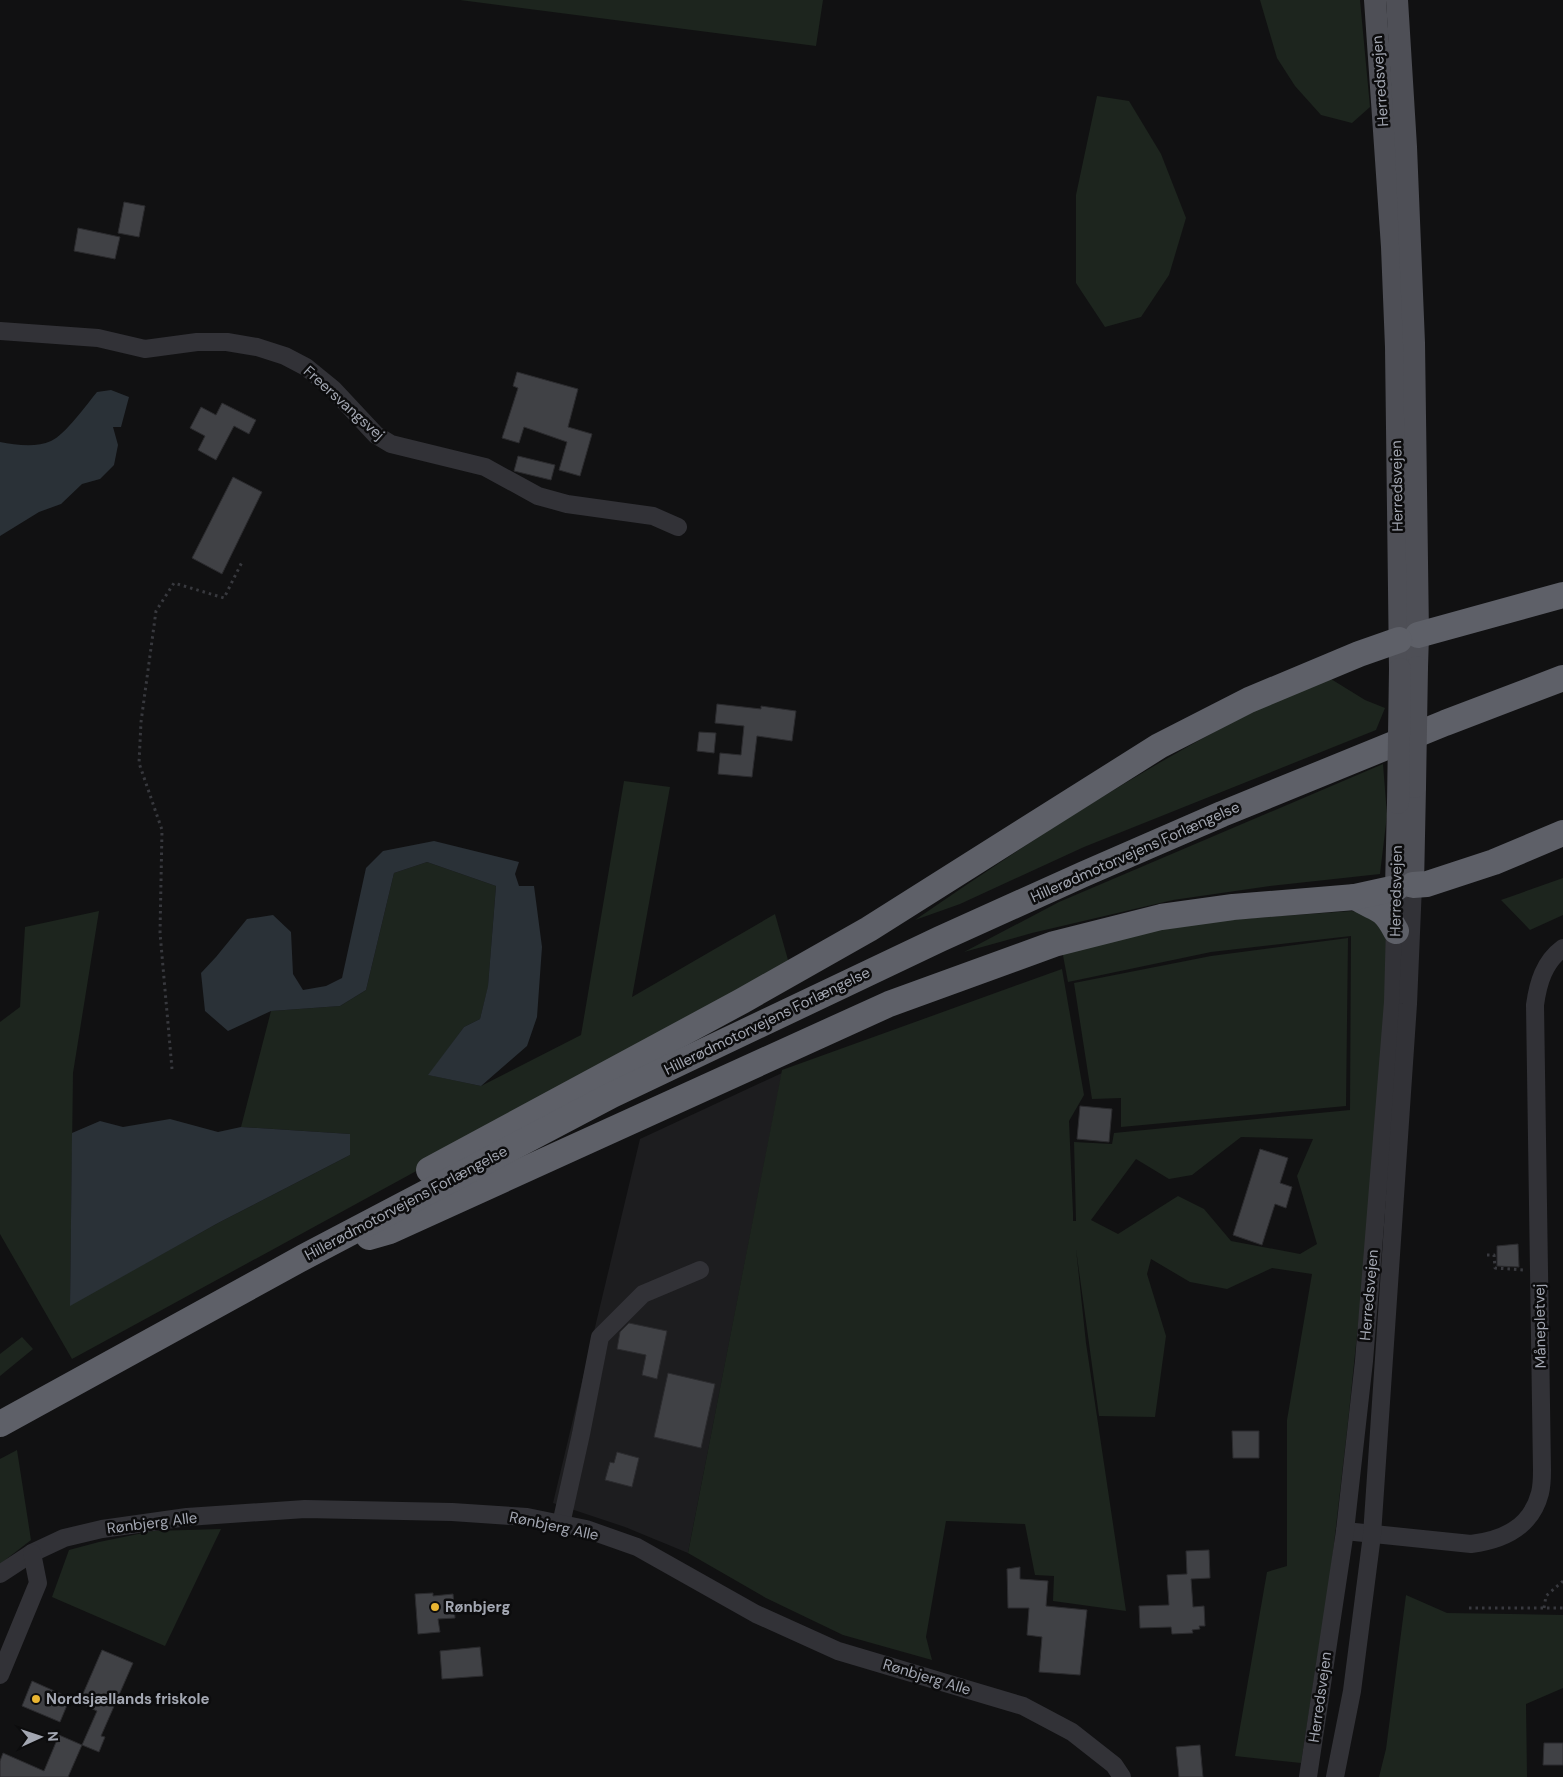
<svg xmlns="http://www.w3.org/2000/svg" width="1563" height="1777" viewBox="0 0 1563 1777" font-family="'DM Sans',sans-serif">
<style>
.built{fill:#1d1d1f}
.green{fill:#1d251e;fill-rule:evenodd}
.water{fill:#2a3137}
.building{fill:#404145;stroke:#2b2b2e}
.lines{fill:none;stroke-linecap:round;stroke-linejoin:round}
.path{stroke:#38393e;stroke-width:3;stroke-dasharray:2.5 4;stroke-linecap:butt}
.minor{stroke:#323237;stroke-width:18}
.major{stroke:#4e4f56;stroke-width:22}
.highway{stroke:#5e6068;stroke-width:26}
.major-bridge{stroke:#4e4f56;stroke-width:22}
.poi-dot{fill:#e9b532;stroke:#0c0c0d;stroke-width:2}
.labels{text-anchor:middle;stroke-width:5;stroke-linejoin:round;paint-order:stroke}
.street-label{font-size:15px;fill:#a3a7b2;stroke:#0c0c0d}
.poi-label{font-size:15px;font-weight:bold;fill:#a3a7b2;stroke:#0c0c0d;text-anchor:start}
</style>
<rect width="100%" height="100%" fill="#111112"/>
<polygon class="built" points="782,1073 688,1553 625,1527 553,1503 640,1139"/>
<g class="green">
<polygon points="460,0 823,0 816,46"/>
<polygon points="1260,0 1360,0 1370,107 1352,123 1321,115 1295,86 1277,58"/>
<polygon points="1097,96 1129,101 1161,154 1186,218 1169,275 1141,317 1105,327 1076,283 1076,195"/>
<path d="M1331,679l34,21 20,8 -9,22 -292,117 -124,57 -45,16c101,-70 204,-137 312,-195 32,-18 69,-31 104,-46z"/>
<polygon points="1383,764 1387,815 1380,874 1270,886 1173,900 1032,933 964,952 1059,902"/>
<polygon points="624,781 670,787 632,997 775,914 790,967 72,1359 0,1234 0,1022 20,1007 25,927 99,911 73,1073 70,1305 218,1223 350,1155 350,1134 241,1127 271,1011 340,1006 366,990 394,873 427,862 496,886 488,987 480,1019 464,1027 429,1075 481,1086 581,1035"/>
<polygon points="1563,878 1563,915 1530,930 1501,900"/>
<path d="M1352,911l19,4 15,17 3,42 -10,147 -31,301 -17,148 -30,193 -66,-7 32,-184 20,-6v-146l25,-146 -40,-6 -45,21 -37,-7 -39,-23 -4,15 19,62 -11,81 -56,-1 -23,-167 10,94 40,268 -73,-10 1,-25 -19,-1 -10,-51 -79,-3 -20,116 6,23 -89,-25 -77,-37 -78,-45 94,-483 280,-101 22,126 -15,26 4,92v8h3l-2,-79 38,2 2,-11 236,-23 1,-174 -140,16 -143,30 -6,-32 122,-27zM1241,1137l72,2 -16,37 20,68 -17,10 -69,-13 -27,-32 -26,-13 -60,38 -27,-14 45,-61 33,20 23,-4z"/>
<polygon points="1348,938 1346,1106 1121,1127 1121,1098 1092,1099 1074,983 1211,956"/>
<polygon points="22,1337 33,1349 0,1376 0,1354"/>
<polygon points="17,1450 31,1540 0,1564 0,1459"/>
<polygon points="221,1529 165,1646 52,1597 69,1550 99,1542 153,1531"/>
<polygon points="1406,1595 1447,1613 1563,1615 1563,1688 1526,1704 1527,1777 1379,1777 1386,1749"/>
</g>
<g class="water">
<path d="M111,390l18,7 -8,30h-8l5,18 -4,20 -14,14 -18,5 -21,20 -22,8 -39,24v-94c16,3 36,6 51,-1 14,-6 36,-37 46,-49z"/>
<polygon points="434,841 519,862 515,874 519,886 534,886 542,947 537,1017 527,1046 481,1086 428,1075 464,1027 480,1019 488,986 496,886 427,862 394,873 366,990 340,1006 271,1011 228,1031 205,1011 201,973 216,957 247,919 273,915 291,932 293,974 303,990 326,986 342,978 366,868 383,851"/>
<polygon points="170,1119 218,1132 241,1127 350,1134 350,1155 218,1223 70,1306 72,1133 100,1121 123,1127"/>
</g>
<g class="building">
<polygon points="124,202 145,206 139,237 118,233"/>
<polygon points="78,228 120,237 115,259 74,251"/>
<polygon points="517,372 578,389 568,427 592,434 580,476 559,470 567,442 524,427 519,443 502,438 518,388 513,386"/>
<polygon points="222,403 256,420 249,434 234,426 216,460 198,450 205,436 190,428 201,407 216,415"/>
<polygon points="518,456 555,465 551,480 514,471"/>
<polygon points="233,477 262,492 222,574 192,558"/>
<polygon points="717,704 761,709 761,706 796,711 792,741 757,736 752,777 718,774 720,753 741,755 744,726 715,723"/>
<polygon points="699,732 716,733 714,753 697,751"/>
<polygon points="1080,1106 1112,1109 1109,1142 1077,1139"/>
<polygon points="1260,1149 1288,1158 1280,1183 1292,1187 1286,1208 1275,1204 1262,1245 1233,1235"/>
<polygon points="1518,1244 1519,1267 1497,1266 1497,1246"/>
<polygon points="629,1323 667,1331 657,1379 642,1375 646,1355 617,1349 620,1332"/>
<polygon points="668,1373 715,1384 701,1448 654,1437"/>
<polygon points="1232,1431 1259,1431 1259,1458 1233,1458"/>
<polygon points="617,1452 639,1458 632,1487 605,1480 610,1462 614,1463"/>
<polygon points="1209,1550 1210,1578 1191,1579 1193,1607 1204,1606 1205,1626 1199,1626 1200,1629 1192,1630 1193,1633 1172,1634 1171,1627 1140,1628 1139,1606 1169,1605 1167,1575 1187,1574 1186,1551"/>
<polygon points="1020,1567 1020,1579 1048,1581 1046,1606 1087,1610 1080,1675 1039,1672 1042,1637 1027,1635 1029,1608 1008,1608 1007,1569"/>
<polygon points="433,1593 433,1596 453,1594 455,1618 438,1619 440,1632 418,1634 415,1594"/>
<polygon points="480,1647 483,1676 442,1679 440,1651"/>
<polygon points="102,1650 133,1663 101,1736 105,1737 99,1752 82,1745 97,1711 79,1703"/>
<polygon points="32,1681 70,1698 60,1722 22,1706"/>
<polygon points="59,1735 82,1745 68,1777 0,1777 0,1761 3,1753 44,1771"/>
<polygon points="1544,1743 1563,1743 1563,1765 1543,1765"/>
<polygon points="1200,1745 1203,1777 1179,1777 1176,1747"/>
</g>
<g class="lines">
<g class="path">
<polyline points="172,1069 160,933 162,830 139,763 141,722 156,611 174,583 224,598 242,562"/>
<polyline points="1487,1255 1494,1255 1495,1268 1524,1270"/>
<polyline points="1469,1608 1563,1608"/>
<polyline points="1544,1608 1546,1596 1563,1581"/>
</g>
<g class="minor">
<polyline points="0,331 98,338 145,349 197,342 227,342 257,347 285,356 306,367 333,389 376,435 391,444 485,467 538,496 567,504 653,516 678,527"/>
<polyline points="561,1524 581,1434 600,1337 643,1294 700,1270"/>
<path d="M1345,1531l126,13c32,-4 60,-16 69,-51 2,-8 2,-16 2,-23l-7,-465c3,-22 9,-43 28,-57"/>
<polyline points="0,1574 32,1553 64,1538 102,1529 187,1517 305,1509 452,1512 527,1517 586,1529 637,1547 756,1614 838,1651 1023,1706 1072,1732 1114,1765 1122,1777"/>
<polyline points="0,1675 38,1583 32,1553"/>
<polyline points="1308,1777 1345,1531 1364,1361 1393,1002 1396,888"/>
<polyline points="1335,1777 1352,1691 1372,1535 1408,1004 1413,885"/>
</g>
<g class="major">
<polyline points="1375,0 1392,247 1396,347 1400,669"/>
<polyline points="1397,0 1406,147 1414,343 1418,635 1417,667"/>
<polyline points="1398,803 1396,888 1413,885 1415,787"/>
</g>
<g class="highway">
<polyline points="1418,635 1563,595"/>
<polyline points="1413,885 1427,884 1494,862 1563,833"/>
<path d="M1355,897c23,14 27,8 41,34"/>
<polyline points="429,1170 742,1001 869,929 1159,746 1249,700 1359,654 1399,640"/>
<polyline points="369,1237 390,1231 889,1004 1054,944 1161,917 1233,907 1355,897 1396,888"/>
<polyline points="0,1424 304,1257 612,1095 940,939 1084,874 1222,814 1445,723 1563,678"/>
</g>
<g class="major-bridge">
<polyline points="1415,787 1417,667"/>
<polyline points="1398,803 1400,669"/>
</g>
</g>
<g class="poi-dot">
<circle cx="435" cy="1607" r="5"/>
<circle cx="36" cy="1699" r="5"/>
</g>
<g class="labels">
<g class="street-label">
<text transform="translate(1380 81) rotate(-94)" y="5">Herredsvejen</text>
<text transform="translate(344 403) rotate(42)" y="5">Freersvangsvej</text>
<text transform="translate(1397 486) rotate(-91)" y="5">Herredsvejen</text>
<text transform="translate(1135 852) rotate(-24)" y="5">Hillerødmotorvejens Forlængelse</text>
<text transform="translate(1396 891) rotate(-89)" y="5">Herredsvejen</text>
<text transform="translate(767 1021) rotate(-26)" y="5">Hillerødmotorvejens Forlængelse</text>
<text transform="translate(406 1203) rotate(-28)" y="5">Hillerødmotorvejens Forlængelse</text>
<text transform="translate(1369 1295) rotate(-85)" y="5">Herredsvejen</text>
<text transform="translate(1540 1326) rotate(-91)" y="5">Månepletvej</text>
<text transform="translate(152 1523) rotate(-7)" y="5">Rønbjerg Alle</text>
<text transform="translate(554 1526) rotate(12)" y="5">Rønbjerg Alle</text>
<text transform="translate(927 1677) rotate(17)" y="5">Rønbjerg Alle</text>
<text transform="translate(1320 1697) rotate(-82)" y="5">Herredsvejen</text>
</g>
<g class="poi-label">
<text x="445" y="1612">Rønbjerg</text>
<text x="46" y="1704">Nordsjællands friskole</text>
</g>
</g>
<g transform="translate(40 1737) rotate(87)" stroke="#0c0c0d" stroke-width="4" paint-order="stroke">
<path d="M0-4L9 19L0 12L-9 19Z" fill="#a3a7b2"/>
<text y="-8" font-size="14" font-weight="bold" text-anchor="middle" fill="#a3a7b2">N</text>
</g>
</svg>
